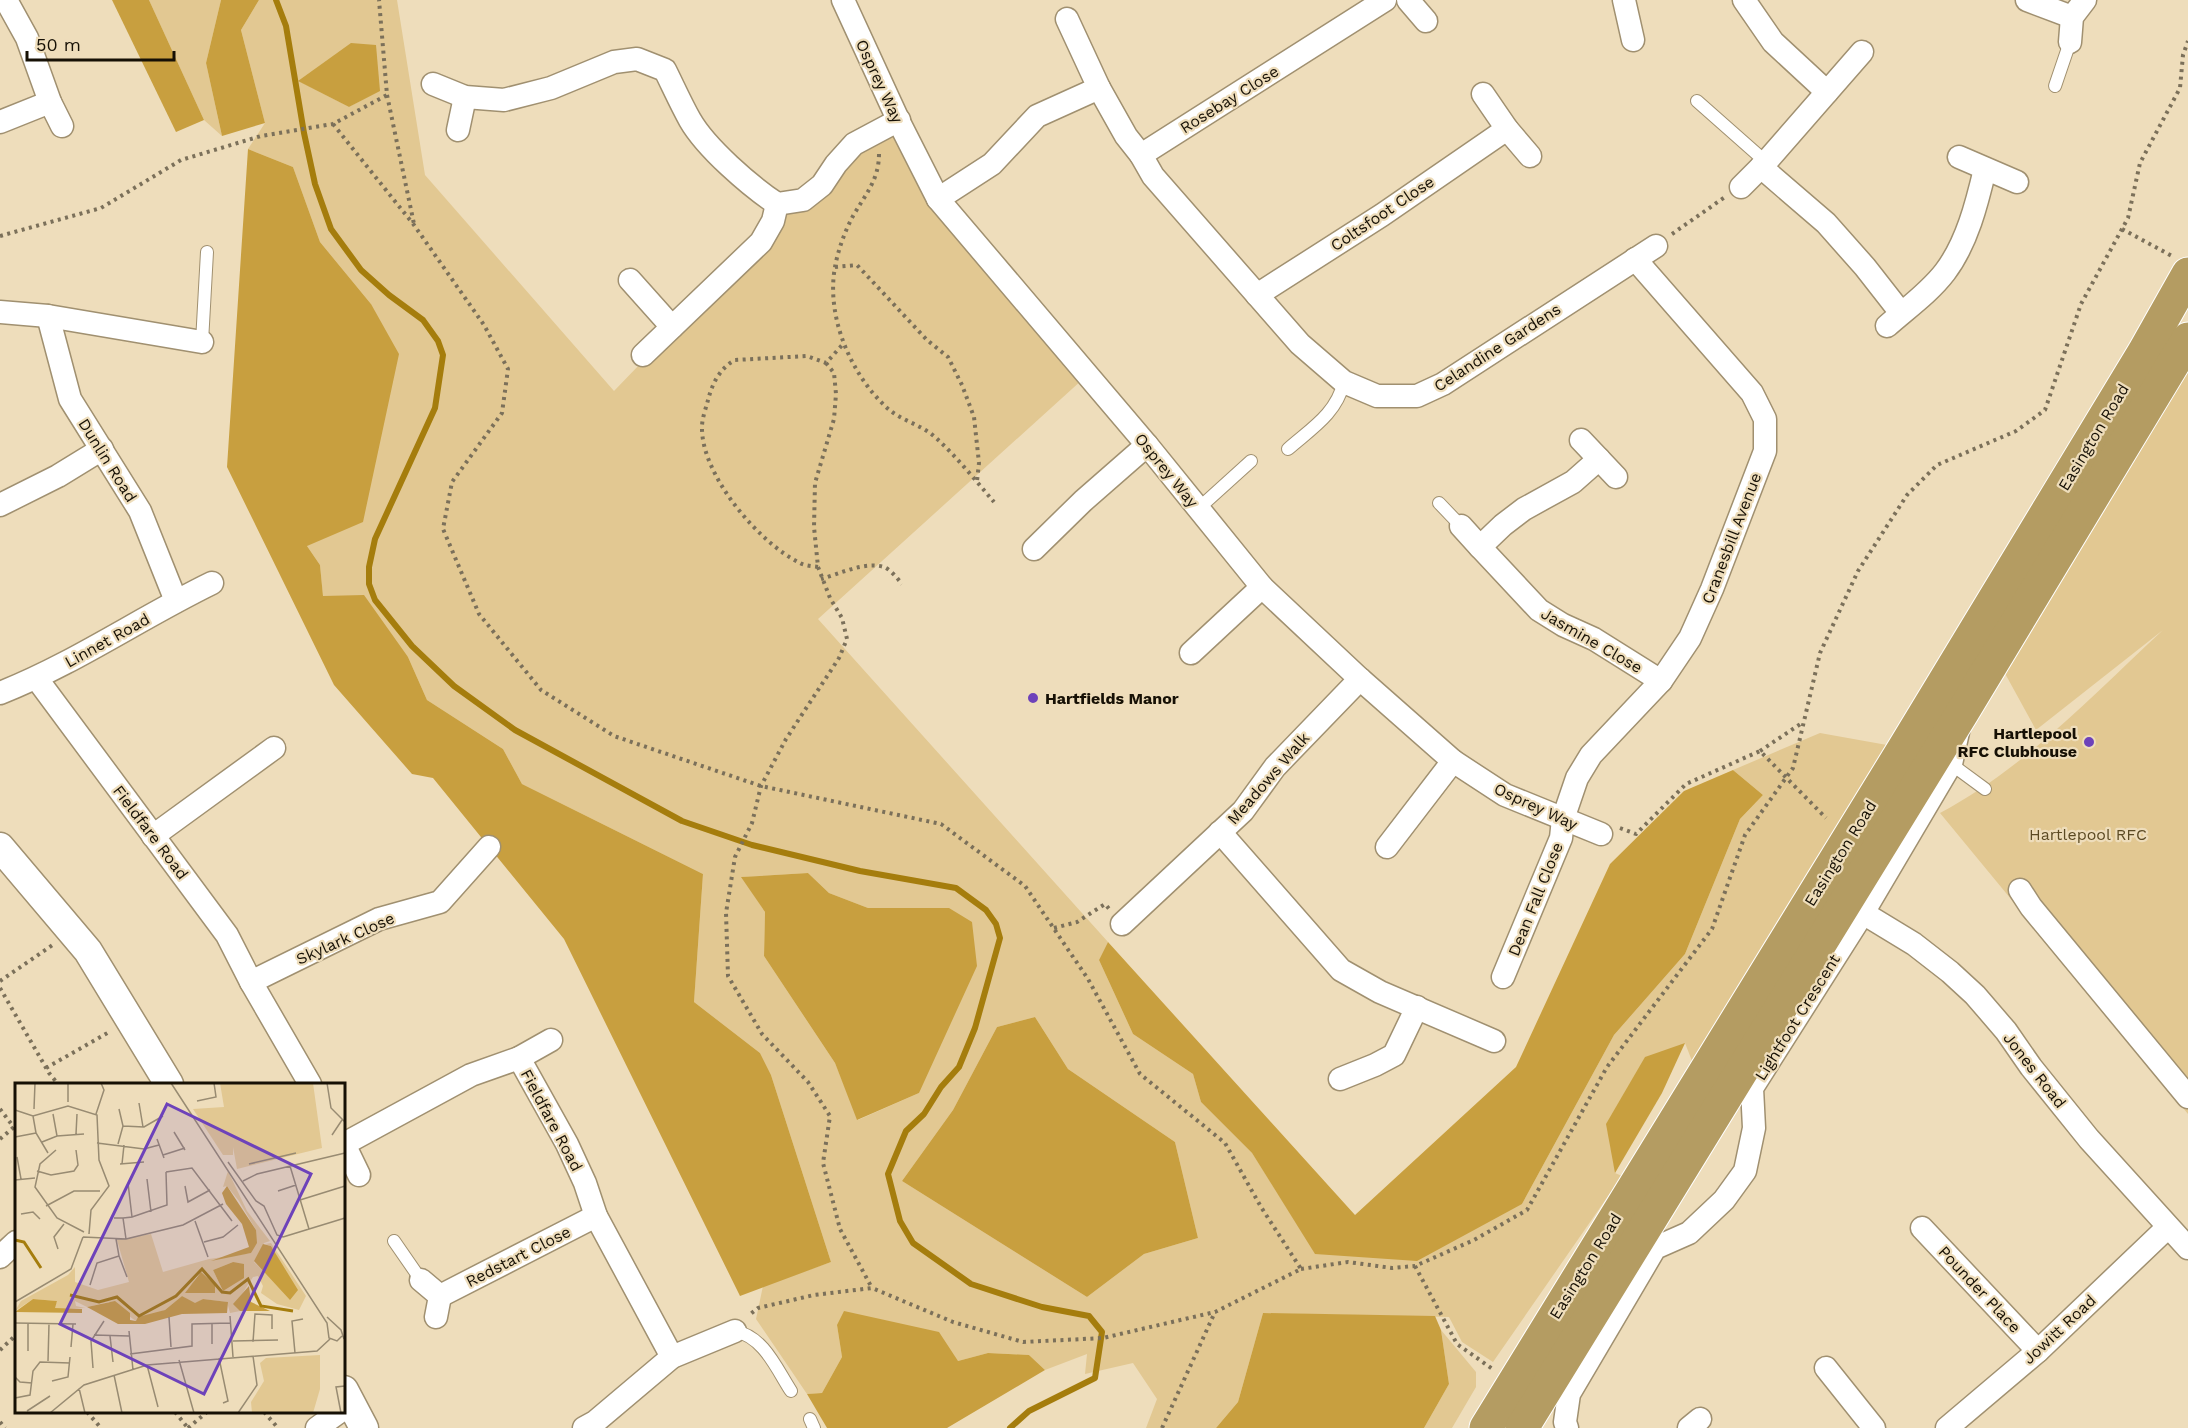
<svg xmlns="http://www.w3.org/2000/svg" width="2188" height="1428" viewBox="0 0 2188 1428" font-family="'Work Sans',sans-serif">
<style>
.green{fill:#e2c892;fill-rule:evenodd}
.forest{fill:#c89f3f}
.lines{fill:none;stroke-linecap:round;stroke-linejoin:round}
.stream{stroke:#a57d0d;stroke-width:6}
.service-casing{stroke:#a09070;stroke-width:14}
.minor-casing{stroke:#a09070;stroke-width:25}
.tertiary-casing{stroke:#a09070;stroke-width:31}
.trunk-casing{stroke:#fff;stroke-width:35}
.path{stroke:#7b705a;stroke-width:4;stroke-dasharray:3 4.5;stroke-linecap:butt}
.service{stroke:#fff;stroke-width:12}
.minor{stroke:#fff;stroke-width:22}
.tertiary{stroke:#fff;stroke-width:28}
.trunk{stroke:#b49c62;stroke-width:33}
.poi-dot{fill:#6d42ba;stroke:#edb;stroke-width:2}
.labels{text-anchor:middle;stroke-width:4.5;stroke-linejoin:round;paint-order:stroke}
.street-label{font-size:16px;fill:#161005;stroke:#edb}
.poi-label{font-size:16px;font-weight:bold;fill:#161005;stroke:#edb;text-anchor:start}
.park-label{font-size:16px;fill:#5c4a23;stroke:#edb}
.inset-river{fill:none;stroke:#a57d0d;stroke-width:3}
.inset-road{fill:none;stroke:#988b72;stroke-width:1.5}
.view{fill:#6d42ba;fill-opacity:0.15;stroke:#6d42ba;stroke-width:3}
.inset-edge{fill:none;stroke:#161005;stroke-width:3}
</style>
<rect width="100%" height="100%" fill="#edb"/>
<g class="green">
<polygon points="149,0 221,0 206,63 222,136 204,120"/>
<path d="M259,0h138l28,175 189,216 162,-168 62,-57 63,-40 33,75 149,178 -265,240 290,323 -9,18 34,74 60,40 8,28 51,51 64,101 206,-50 92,-169 71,-81 55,-135 23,-24 -30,-25 87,-37 67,12 -195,316 -7,-18 -70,130 7,3 -129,186 -31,-20 -13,-25 -186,-4 -25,89 -22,26h-70l11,-29 -24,-36 -48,11 2,-20 -42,16 -16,-15 -41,-2 -30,8 -121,-36 5,32 -20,36 -15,1 -51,-75 7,-33 68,-24 -60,-187 -11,-22 -66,-51 9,-128 -181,-90 -19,-35 -76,-49 -19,-43 -85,-60 -3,-32 -13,-19 64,-242 -51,-62 -27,-75 -45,-18 17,-26 -24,-93zM299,81l81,9 -31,17zM808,873l21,20 39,15h80l-29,185 -61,27 -23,-57 -71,-107 1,-44 -23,-35zM1035,1017l33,52 107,73 23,96 -54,16 -57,43 -185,-116 51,-71 44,-83z"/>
<path d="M2188,324v790l-248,-301c85,-45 153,-118 223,-183l-127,100 -45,-82z"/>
<polygon points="1441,1330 1476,1372 1476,1387 1452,1428 1424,1428 1449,1384"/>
</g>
<g class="forest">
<polygon points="112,0 149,0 204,120 176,132"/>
<polygon points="221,0 259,0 241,30 265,123 222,136 206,63"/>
<polygon points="351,43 376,45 380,91 349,107 298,81"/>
<polygon points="248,149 293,167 320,242 371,304 399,354 363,522 307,546 320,565 323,596 364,595 408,657 427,700 503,749 522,784 703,874 694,1002 760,1053 771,1075 831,1262 740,1296 564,939 433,778 412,774 334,685 227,467"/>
<polygon points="1733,770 1763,795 1740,819 1685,954 1614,1035 1522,1204 1417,1261 1315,1254 1252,1153 1201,1102 1193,1074 1133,1034 1099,960 1108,942 1355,1215 1516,1067 1610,864 1684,791"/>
<polygon points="808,873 829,893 868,908 949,908 972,922 977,966 919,1093 857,1120 835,1063 764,956 765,912 741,877"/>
<polygon points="1035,1017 1068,1069 1175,1142 1198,1238 1144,1254 1087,1297 902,1181 953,1110 997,1027"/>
<polygon points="1685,1043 1662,1093 1615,1173 1606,1124 1645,1057"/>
<polygon points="844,1311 939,1332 958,1361 988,1353 1029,1355 1045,1370 947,1428 827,1428 807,1394 822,1393 842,1357 837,1325"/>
<polygon points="1263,1313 1435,1316 1441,1330 1449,1384 1424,1428 1216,1428 1238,1402"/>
</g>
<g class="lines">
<polyline class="stream" points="276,0 286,26 304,133 315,184 331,229 361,270 389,295 423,320 438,341 443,355 435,408 375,539 369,567 369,584 375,600 412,646 454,686 515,730 682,821 752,845 860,871 956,888 986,910 996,924 1000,938 975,1028 959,1067 941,1087 924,1114 906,1131 888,1174 900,1221 913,1243 971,1284 1042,1307 1089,1316 1102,1332 1095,1378 1029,1411 1010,1428"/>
<g class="service-casing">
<g id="service">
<polyline points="2055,86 2070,42"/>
<polyline points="1697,101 1766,162"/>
<polyline points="202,342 207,252"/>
<path d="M1288,449c24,-21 48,-35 56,-67"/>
<polyline points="1439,503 1461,526"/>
<polyline points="1198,509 1251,461"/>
<polyline points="1951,764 1985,789"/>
<polyline points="394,1241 421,1280"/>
<path d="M735,1331c29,6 41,37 56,60"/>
<polyline points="810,1419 814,1428"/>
</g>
</g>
<g class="minor-casing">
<g id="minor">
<polyline points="6,0 27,38 50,102 62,126"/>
<polyline points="843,0 901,126 938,199 1147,445 1262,587 1360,679 1453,761 1505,795 1601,834"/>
<polyline points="1408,0 1426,21"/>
<polyline points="1624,0 1633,40"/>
<polyline points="1744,0 1773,42 1827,92"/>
<polyline points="2027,0 2072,17"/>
<polyline points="2070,42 2072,17 2085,0"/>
<path d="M433,84l32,13 39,3 47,-12 63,-26 23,-3 28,11c8,16 16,34 25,50 16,28 60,66 87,84l26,-4 19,-15 14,-21 18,-20 45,-24"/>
<polyline points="1099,88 1126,136 1141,155 1385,0"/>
<polyline points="1483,94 1507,129 1530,156"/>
<polyline points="0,122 50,102"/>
<polyline points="458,130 465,97"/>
<polyline points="1141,155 1153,176 1300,344 1344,382 1377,396 1417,396 1443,384 1656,246"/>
<polyline points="1959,157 2017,182"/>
<polyline points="1761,167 1826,223 1865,267 1901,313"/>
<polyline points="1741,187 1766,162 1862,52"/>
<polyline points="938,199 992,164 1037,116 1099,88 1067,19"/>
<polyline points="630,280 672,327"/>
<polyline points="1257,295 1382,215 1507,129"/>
<polyline points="0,312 48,316 202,342"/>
<polyline points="48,316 70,399 140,511 176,601"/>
<path d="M1887,326c19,-17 42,-33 58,-54 22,-29 32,-69 40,-103"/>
<polyline points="643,355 761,242 773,221 777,204"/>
<polyline points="1581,440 1616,477"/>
<polyline points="1599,459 1573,482 1524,509 1503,525 1480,547 1539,610 1563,625 1594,639 1661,681"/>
<polyline points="0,505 58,476 102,449"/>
<polyline points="1461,526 1480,547"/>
<polyline points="1034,549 1083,501 1147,445"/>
<polyline points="1191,653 1262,587"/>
<polyline points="37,679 227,935 251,982 310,1084"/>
<path d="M0,693c74,-29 140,-75 212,-110"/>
<polyline points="1220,832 1341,970 1380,992 1494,1041"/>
<polyline points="153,836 274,748"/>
<polyline points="1387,847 1453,761"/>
<polyline points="2020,890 2031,907 2188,1097"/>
<polyline points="1863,913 1914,944 1950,972 1975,995 2006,1031 2031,1067 2089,1139 2188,1248"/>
<polyline points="1122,924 1243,811 1275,767 1360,679"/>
<polyline points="1503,977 1561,838 1563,819 1577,778 1591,755 1661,681 1690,638 1712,589 1765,451 1765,419 1752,393 1635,259"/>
<polyline points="251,982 379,919 440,902 489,847"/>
<polyline points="519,1058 551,1040"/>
<polyline points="1340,1079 1375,1065 1394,1055 1417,1007"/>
<polyline points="344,1144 471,1075 519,1058 567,1144 585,1183 596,1216 672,1357"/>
<polyline points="344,1144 359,1175"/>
<polyline points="1922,1228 2038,1351"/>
<polyline points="0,1257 16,1242"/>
<polyline points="421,1280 440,1296 436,1317"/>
<polyline points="440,1296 596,1216"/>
<polyline points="1826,1368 1874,1428"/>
<polyline points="317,1428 339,1412"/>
<polyline points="584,1428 595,1422 672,1357 735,1331"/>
<polyline points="1567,1428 1565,1422 1569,1394 1655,1248 1689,1233 1724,1200 1745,1171 1754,1128 1752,1088 1863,913 1951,764 1958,732"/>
<polyline points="1689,1428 1700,1419"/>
<polyline points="1947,1428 2038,1351 2168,1227"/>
</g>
</g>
<g class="tertiary-casing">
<g id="tertiary">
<polyline points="0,847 88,951 169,1084"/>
<polyline points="344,1390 364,1428"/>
</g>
</g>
<g class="trunk-casing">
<g id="trunk">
<polyline points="1486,1428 1906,745 2144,352 2188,274"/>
<polyline points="1522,1428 1962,713 2188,339"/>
</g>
</g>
<g class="path">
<polyline points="387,95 414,224"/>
<polyline points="333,124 414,225 484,325 508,369 502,413 452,482 443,529 479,614 541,690 614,736 761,786 941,824 1025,886 1088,979 1140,1074 1225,1143 1261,1207 1301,1269 1215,1312 1103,1338 1023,1342 953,1322 872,1288 814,1295 758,1308 748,1316"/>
<path d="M879,154c0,26 -14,41 -26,62 -8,15 -15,34 -18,51 -9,49 15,106 51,140 15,14 35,17 50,31 21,19 40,43 58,64"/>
<polyline points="2122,229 2172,256"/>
<polyline points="1672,234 1725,197"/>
<polyline points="0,236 101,208 181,160 261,136 333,124 387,95 379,0"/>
<polyline points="835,267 857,265 927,340 948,357 962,385 974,417 979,463 977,481"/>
<polyline points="826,363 834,373 836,394 834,419 815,483 814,527 818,567 830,598 842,618 847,639 839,658 786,739 761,786 752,823 735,857 726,913 728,976 762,1034 808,1082 830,1116 823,1163 840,1229 872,1288"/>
<path d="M818,567c-6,-1 -13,-1 -18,-4 -41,-20 -99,-88 -98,-136 0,-9 4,-19 6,-27 4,-16 12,-32 27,-40l72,-4 19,7 18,-20"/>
<path d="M821,579c18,-5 44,-18 63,-12 7,3 13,11 18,17"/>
<polyline points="1760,751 1802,723"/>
<polyline points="1620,828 1636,834 1686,784 1760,751 1826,818"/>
<polyline points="1054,928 1077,922 1105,904 1110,910"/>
<polyline points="0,981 54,944"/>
<polyline points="0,988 49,1073 58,1084"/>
<polyline points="46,1068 111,1031"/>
<polyline points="0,1109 16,1130"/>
<polyline points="0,1139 14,1127"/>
<polyline points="1415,1266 1457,1344 1494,1370"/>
<polyline points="1301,1269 1348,1262 1392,1268 1415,1266 1474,1240 1527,1210 1607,1067 1712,929 1745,835 1793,768 1820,653 1858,571 1907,495 1937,465 2016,431 2045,410 2081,304 2128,218 2140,163 2180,88 2183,55 2188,41"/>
<polyline points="0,1350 16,1335"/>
<polyline points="87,1412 101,1428"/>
<polyline points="175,1412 188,1428"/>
<polyline points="264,1412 278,1428"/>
<polyline points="0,1422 5,1428"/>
<polyline points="188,1428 207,1412"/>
<polyline points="1162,1428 1215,1312"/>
</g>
<use href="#service" class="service"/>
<use href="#minor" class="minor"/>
<use href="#tertiary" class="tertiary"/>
<use href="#trunk" class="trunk"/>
</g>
<g class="poi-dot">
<circle cx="1033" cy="698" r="6"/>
<circle cx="2089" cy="742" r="6"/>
</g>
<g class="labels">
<g class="street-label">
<text transform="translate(880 81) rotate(65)" y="6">Osprey Way</text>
<text transform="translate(1229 99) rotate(-32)" y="6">Rosebay Close</text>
<text transform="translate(1382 213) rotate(-34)" y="6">Coltsfoot Close</text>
<text transform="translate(1497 347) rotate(-33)" y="6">Celandine Gardens</text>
<text transform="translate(2093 437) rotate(-59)" y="6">Easington Road</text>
<text transform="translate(108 460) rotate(58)" y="6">Dunlin Road</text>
<text transform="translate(1167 470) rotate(51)" y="6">Osprey Way</text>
<text transform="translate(1731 538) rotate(-69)" y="6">Cranesbill Avenue</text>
<text transform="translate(107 640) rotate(-29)" y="6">Linnet Road</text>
<text transform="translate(1592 640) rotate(30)" y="6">Jasmine Close</text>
<text transform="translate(1268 778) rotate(-49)" y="6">Meadows Walk</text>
<text transform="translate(1536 806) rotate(25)" y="6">Osprey Way</text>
<text transform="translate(151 832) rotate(53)" y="6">Fieldfare Road</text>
<text transform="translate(1840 853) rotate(-58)" y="6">Easington Road</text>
<text transform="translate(1535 899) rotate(-68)" y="6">Dean Fall Close</text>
<text transform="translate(345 938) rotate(-24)" y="6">Skylark Close</text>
<text transform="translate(1797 1017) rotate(-58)" y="6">Lightfoot Crescent</text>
<text transform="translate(2035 1070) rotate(52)" y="6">Jones Road</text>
<text transform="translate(552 1120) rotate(62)" y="6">Fieldfare Road</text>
<text transform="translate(518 1256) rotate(-27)" y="6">Redstart Close</text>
<text transform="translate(1585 1266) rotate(-58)" y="6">Easington Road</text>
<text transform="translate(1980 1289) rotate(47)" y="6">Pounder Place</text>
<text transform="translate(2059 1329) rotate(-43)" y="6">Jowitt Road</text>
</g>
<g class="poi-label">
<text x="1045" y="704">Hartfields Manor</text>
<text x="2077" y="739" text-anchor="end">Hartlepool<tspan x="2077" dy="18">RFC Clubhouse</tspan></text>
</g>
<g class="park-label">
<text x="2088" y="840">Hartlepool RFC</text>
</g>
</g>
<g transform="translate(15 1083)">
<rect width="330" height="330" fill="#edb"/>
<path d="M205,0h93l9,65 -85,21 -4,-22v8h-10l-30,-46 31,-2zM213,88l19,40 23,30 -6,2 -10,19 28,27 11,-4 -22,-39 -6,-2 6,-1 35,53 -7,14 -22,-6 -16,-11 2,-7 -5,-10 -5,1 -18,28 5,6 -10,2 -3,-11 -24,-3 -8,5 -13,-8 -17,14 -29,11 -27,-19 -22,5 -12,-6 1,5 9,2 -24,1 -7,-1 3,-7 -24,-2 -18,12 6,-10 47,-26 7,-8v15l23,8 31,-8 -12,-42 34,-6 12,38 46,-13 42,-6 5,-23 -17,-29 -12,-15 -4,1zM218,179l-10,29 -10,-21zM183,190l17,12v8l-26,-1zM305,272v34l-7,24h-61l-1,-11 13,-21 -4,-18 6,-5z" fill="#e2c892" fill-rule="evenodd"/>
<path d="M212,103l29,44 1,13 -6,10 -40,8 38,-14 -7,-23 -16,-20 -4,-11zM248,161l8,2 27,44 -8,10 -36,-39zM218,179l11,2v14l-21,13 -10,-21zM186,189l14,13v8h-30zM234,203l2,16 19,9h-30l-7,-7zM167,213l13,7 8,-4 25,3 -1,11 -45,1 -37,10h-27l-31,-17 28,-6 15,12v7l6,1 2,-4 27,-7zM18,216l24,2 -2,7 27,1v4l-67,-1z" fill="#c89f3f"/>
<path class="inset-river" d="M0,157l9,2 17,26M55,212l29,7 18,-5 22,19 37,-20 26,-27 20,23 8,1 18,-14 13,27 32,5"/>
<path class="inset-road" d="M156,0l156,240 2,15 8,3 5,-5M312,0l4,25 14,14M182,18l19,-4 -2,-14M53,19v-19M124,20l4,24M19,26l1,-26M0,27l18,6 35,-10 29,9 2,45 10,26 -18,24 -2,24M38,31l4,22M81,31l8,-24 -3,-7M18,33l3,17 12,20M108,43l21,1 19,-11M159,49l11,18M61,51l1,-20M317,52l10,-15M0,54l21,-4M142,56l7,19M27,59l15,-6 27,-2M82,60l47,6 15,-4M103,61l5,-18 -4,-17M41,67l-16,14 -5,23 22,31 27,14M148,72l22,-7M2,74l4,22M213,79l28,39 8,5 13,29 6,2M105,81l24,-2M107,81l2,-19M234,81l47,-11M275,83l19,63M22,88l14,4 23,-4 4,-6 -2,-15M151,89l26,-4 40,53M132,96l4,33M0,97l20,-2M228,98l14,-7 88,-21M170,103l3,16 22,-12M263,108l18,-6M285,117l45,-14M31,123l28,-15h26M6,131l12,-2 7,7M117,134l35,-12 -1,-33M99,135h9l3,21M108,135l9,-1 -4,-34M180,138l13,36M68,154l43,2 57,-14 40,-21M268,154l62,-19M189,159l19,-5 15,-12M43,166l-4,-12 10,-13M104,173l8,21M75,202l7,-22 22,-7 -3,-17M0,219l56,-33 12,-32M215,233l3,41M154,234l2,30M312,234l14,13 3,9M0,240l61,1M197,241v20M114,248l4,39M79,252l35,1M95,253l3,26M218,258l45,-1M238,259l2,-28 17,1v14M56,264l2,-23M13,268v-28M280,270l-3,-32 11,-2M115,271l62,-8v-22l38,-1M204,275l9,43 -5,2M164,277l15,53M33,278l1,-37M132,282l11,42M78,285l-2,-27 13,-20M99,292l8,38M0,294l5,5 12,1M37,298l16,-4 2,-20M64,305l6,25M0,315l15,-3 3,-24 7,-9 30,1M12,328l23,-15M35,330l34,-28 63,-20 170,-14 13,-12M223,330l19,-28 -4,-29M326,330l-5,-26 9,-1"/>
<path class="view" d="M152,21l144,70 -107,220 -144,-70z"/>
<rect width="330" height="330" class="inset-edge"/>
</g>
<path d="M27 51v9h147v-9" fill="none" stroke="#161005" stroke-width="3"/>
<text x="36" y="51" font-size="18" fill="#161005" stroke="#eeddbb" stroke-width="4.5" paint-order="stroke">50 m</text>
</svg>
